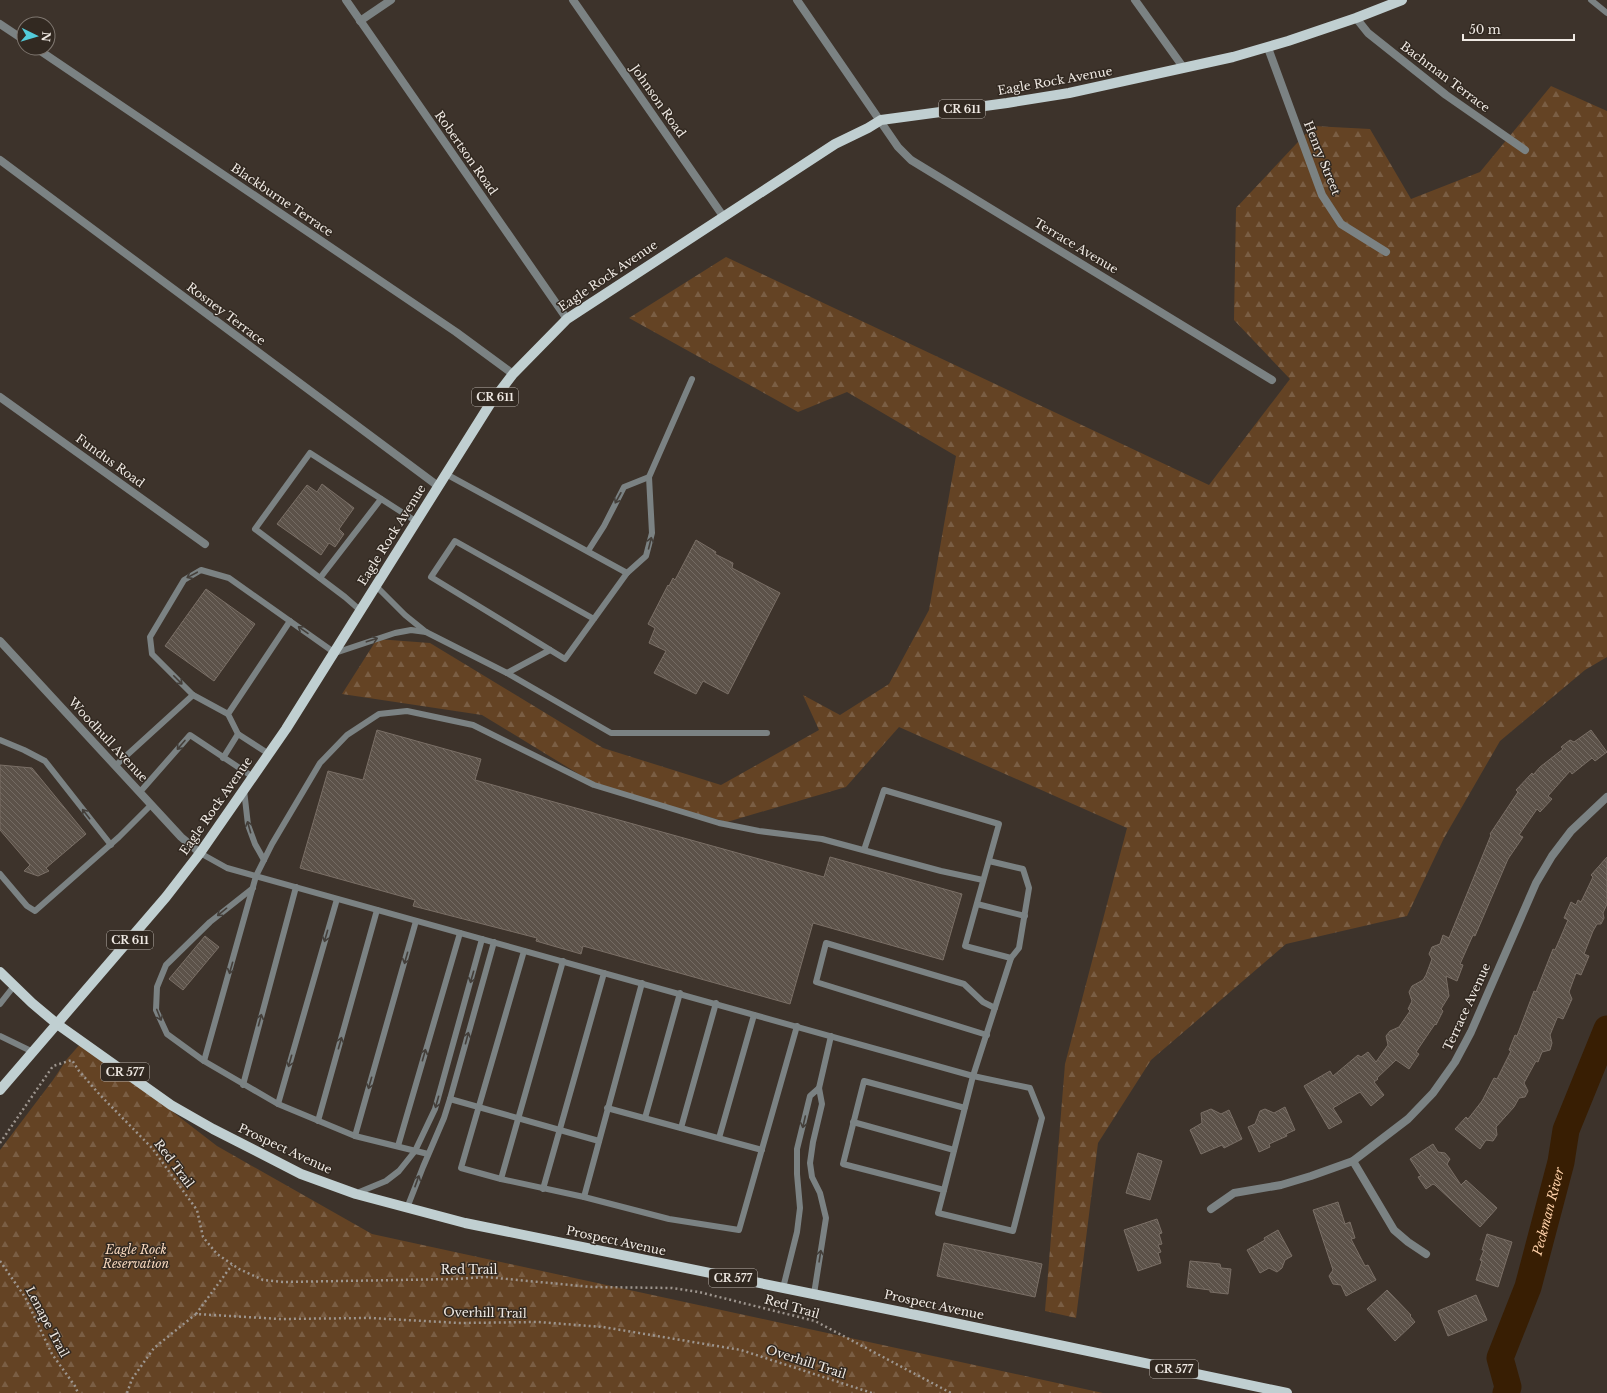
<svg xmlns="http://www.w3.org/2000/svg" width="1607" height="1393" viewBox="0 0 1607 1393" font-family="'Libre Baskerville',serif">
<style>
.forest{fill:url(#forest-firs)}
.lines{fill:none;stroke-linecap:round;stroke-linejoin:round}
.river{stroke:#381e03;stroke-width:27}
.building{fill:url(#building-back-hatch);stroke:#7a6f66}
.path{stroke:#9d958e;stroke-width:2.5;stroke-dasharray:2 3;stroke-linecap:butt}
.service{stroke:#7b8283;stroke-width:6}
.minor{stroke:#7b8283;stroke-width:8}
.primary{stroke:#c0cfd1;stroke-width:10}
.oneway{stroke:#443f3a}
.labels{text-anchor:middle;stroke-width:3;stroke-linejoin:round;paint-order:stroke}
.shield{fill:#322921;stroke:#b6afa9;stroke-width:1}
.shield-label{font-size:11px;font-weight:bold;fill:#efe9e3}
.street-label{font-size:12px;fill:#efe9e3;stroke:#322921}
.park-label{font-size:12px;font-style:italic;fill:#f8d9bf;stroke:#322921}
.water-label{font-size:13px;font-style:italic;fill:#fdcfa7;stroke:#322921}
</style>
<defs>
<pattern id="forest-firs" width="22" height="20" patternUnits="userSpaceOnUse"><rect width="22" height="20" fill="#644324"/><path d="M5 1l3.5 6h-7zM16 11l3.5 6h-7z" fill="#7a5e44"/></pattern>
<pattern id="building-back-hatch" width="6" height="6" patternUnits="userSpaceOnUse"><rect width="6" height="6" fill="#5c5249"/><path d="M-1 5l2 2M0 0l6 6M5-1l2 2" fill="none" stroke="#746b63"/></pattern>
</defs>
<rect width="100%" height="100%" fill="#3d332b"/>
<g class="forest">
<polygon points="1551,86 1607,111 1607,657 1585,670 1500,741 1444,838 1407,916 1286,944 1151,1060 1098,1143 1076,1318 1045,1311 1065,1064 1127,828 899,727 846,787 727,822 600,787 482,715 342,694 377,639 430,643 603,748 721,785 819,730 803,695 840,715 889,684 929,610 956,456 847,392 798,412 629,318 726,257 1209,485 1290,379 1234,320 1236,208 1313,126 1370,129 1411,199 1480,172"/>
<polygon points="82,1042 217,1146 372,1234 1103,1393 0,1393 0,1150 53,1080 67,1059"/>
</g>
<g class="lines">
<path class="river" id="s1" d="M1506,1393l2,-6 -8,-29 28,-71 33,-125 5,-32 41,-101"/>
</g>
<g class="building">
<polygon points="322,484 354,508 339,529 344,534 335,547 329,543 321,555 277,524 307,485 317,492"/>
<polygon points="696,540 716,552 715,554 733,563 732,568 780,593 728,694 703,681 696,694 654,673 666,651 649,643 655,628 648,624 668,585 669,586 673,578 675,580"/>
<polygon points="206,589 255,624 214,681 165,646"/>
<polygon points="377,730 481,759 475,780 824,877 830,857 962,894 943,960 813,923 790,1004 583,946 581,954 536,941 537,938 413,906 415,900 300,868 328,771 363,780"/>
<polygon points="1591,730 1607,752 1595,761 1592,758 1572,774 1570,771 1548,796 1552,799 1540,812 1537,809 1519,835 1523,837 1508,859 1475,936 1473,935 1460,964 1463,965 1457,981 1446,976 1449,996 1441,1009 1443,1011 1436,1025 1435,1024 1416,1052 1419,1054 1409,1069 1396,1060 1377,1078 1378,1079 1374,1082 1384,1095 1371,1106 1360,1092 1333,1108 1342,1122 1329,1129 1304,1086 1330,1071 1333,1076 1358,1055 1361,1057 1368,1052 1376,1062 1388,1045 1386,1036 1390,1031 1399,1027 1410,1011 1408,1009 1412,1001 1409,992 1412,986 1423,980 1426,975 1432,959 1429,954 1432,947 1440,944 1443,935 1449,938 1491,835 1490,834 1518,792 1516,790 1532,773 1533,775 1540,767 1563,749 1561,747 1570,740 1574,742"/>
<polygon points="0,765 32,768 86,834 46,868 49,871 38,876 24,871 30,865 0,830"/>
<polygon points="1607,857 1607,904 1603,913 1604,918 1601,924 1597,924 1593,931 1584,954 1589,956 1581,975 1576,973 1569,992 1572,999 1563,1019 1558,1017 1557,1018 1550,1035 1552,1043 1550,1050 1542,1052 1538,1062 1536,1061 1524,1083 1528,1091 1525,1097 1519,1098 1514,1107 1496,1127 1497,1135 1493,1141 1486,1140 1480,1149 1455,1129 1466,1117 1468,1119 1482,1101 1494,1078 1497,1079 1511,1051 1509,1050 1515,1035 1517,1036 1534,991 1536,992 1553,949 1555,950 1568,920 1564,918 1571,902 1576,905 1578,900 1581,902 1593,877 1591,875"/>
<polygon points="205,936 219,947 183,990 169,979"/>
<polygon points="1285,1107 1295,1130 1286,1134 1287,1136 1269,1144 1270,1147 1259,1152 1248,1127 1255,1124 1260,1111 1265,1109 1274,1113"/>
<polygon points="1211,1109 1221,1114 1229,1110 1242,1139 1224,1148 1222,1145 1201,1154 1190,1130 1202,1123 1201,1113"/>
<polygon points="1433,1144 1438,1152 1445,1153 1450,1159 1447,1164 1461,1185 1466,1180 1497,1208 1480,1227 1435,1185 1433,1184 1426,1189 1418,1177 1421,1176 1410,1159"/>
<polygon points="1138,1153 1162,1161 1150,1200 1126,1193"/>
<polygon points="1338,1202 1345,1224 1350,1222 1355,1238 1351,1239 1365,1266 1368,1265 1376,1280 1346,1296 1341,1285 1333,1284 1329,1276 1333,1270 1313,1210"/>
<polygon points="1157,1219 1162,1233 1159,1234 1162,1244 1158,1245 1161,1252 1158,1253 1161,1263 1138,1271 1124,1230"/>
<polygon points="1278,1230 1292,1256 1285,1260 1282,1268 1277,1272 1269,1268 1260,1273 1247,1250 1265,1240 1264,1238"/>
<polygon points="1487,1234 1512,1242 1498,1287 1476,1280 1482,1261 1480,1260 1484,1250 1482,1250"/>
<polygon points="944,1243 1042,1264 1035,1297 937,1276"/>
<polygon points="1190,1261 1220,1264 1221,1268 1231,1269 1228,1294 1210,1292 1210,1290 1187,1287"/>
<polygon points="1387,1290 1411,1315 1410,1316 1415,1322 1395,1341 1367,1309"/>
<polygon points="1476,1295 1487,1320 1448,1336 1438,1311"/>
</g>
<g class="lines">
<g class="path">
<polyline points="0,1143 53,1066 72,1060 79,1071 100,1095 152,1148 197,1210 203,1237 217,1254 239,1269 263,1280 283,1282 456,1279 486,1277 592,1287 672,1288 699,1292 815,1321 951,1393"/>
<polyline points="0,1261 25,1297 52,1354 75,1386 78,1393"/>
<polyline points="196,1314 232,1265"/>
<polyline points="127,1393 132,1379 154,1348 196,1314 280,1319 370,1318 460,1323 538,1322 603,1327 741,1350 872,1393"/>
</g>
<g class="service">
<polyline points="1591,0 1607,13"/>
<polyline points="446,474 627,573 565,659 431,577 455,541 594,619"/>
<polyline points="588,551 604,526 624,487 649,477"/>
<polyline points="627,573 646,556 652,533 649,477 692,379"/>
<polyline points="320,578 381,499"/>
<polyline points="376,586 405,615 426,632 507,673 550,650"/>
<polyline points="361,611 345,597 255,529 310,453 417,522"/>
<polyline points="507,673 611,733 767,733"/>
<polyline points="228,714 193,695 152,654 150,637 184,580 201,570 229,578 335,653 395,633 411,630 426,632"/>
<polyline points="0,740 24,750 45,761 111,845"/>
<polyline points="269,754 238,734 228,714 290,621"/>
<polyline points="223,758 238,734"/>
<polyline points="115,766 193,695"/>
<polyline points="244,790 248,825 255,844 264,860"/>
<polyline points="140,792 190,735 253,777"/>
<polyline points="864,850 884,790 999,824 965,946 1011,958 1019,948 1029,888 1023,869 989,861"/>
<polyline points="200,853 227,868 973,1076 1030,1088 1042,1118 1013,1231 938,1213 944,1190"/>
<polyline points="0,874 27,906 35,911 119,837 151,805"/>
<polyline points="253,888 210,922 166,965 157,987 156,1010 167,1034 204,1061 278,1104 355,1136 428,1154"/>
<polyline points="977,904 1025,916"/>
<polyline points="524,951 461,1168 501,1179 584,1197 669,1219 739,1230 797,1026"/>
<polyline points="0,1004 14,986"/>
<polyline points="987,1035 816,982 826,943 964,984 983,1002 995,1008"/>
<polyline points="0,1036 33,1052"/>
<polyline points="204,1061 256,876 272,844 320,763 347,735 379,714 407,711 473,725 594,785 719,823 759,831 822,839 941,871 983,880"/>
<polyline points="243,1085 296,887"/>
<polyline points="450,1099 599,1141"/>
<polyline points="278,1104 337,899"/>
<polyline points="607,1108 762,1150"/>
<polyline points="965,1108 864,1081 843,1164 944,1190 973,1076 1011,958"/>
<polyline points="645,1118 680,993"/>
<polyline points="318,1121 377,910"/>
<polyline points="853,1122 954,1150"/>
<polyline points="681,1128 716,1003"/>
<polyline points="355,1136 416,921"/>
<polyline points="719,1138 754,1015"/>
<polyline points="398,1146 460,933"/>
<polyline points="501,1179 563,961"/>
<polyline points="543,1189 604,973"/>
<polyline points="357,1193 386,1181 399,1171 415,1151 435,1109 482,939"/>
<polyline points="584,1197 642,983"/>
<polyline points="407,1208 423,1167 444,1118 450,1099 494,942"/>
<polyline points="783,1288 797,1232 800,1208 797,1174 797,1149 810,1096 819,1088"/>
<polyline points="814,1294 826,1218 820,1193 812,1177 810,1163 813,1142 822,1104 819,1088 831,1036"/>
</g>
<g class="minor">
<polyline points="346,0 567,319"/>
<polyline points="573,0 723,216"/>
<polyline points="797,0 898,147 911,160 1272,380"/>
<polyline points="1135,0 1183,67"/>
<polyline points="1356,18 1368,33 1446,95 1525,150"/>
<polyline points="360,21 391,0"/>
<polyline points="0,24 24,40"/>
<polyline points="36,48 456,332 513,374"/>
<polyline points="1268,48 1322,195 1341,224 1386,252"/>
<polyline points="0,160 438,486"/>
<polyline points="0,397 205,544"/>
<polyline points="0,641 181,837 200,853"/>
<polyline points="1353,1161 1394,1230 1408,1242 1426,1254"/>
<polyline points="1211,1209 1234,1193 1281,1185 1311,1176 1353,1161 1408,1119 1433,1093 1455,1062 1471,1032 1536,883 1552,856 1571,831 1607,797"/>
</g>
<g class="primary">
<polyline points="0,972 32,1003 57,1024 171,1105 213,1129 301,1174 356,1194 465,1223 926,1317 1287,1393"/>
<polyline points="0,1090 166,897 200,853 286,729 490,404 513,374 567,319 835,144 868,128 881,120 1007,103 1069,93 1233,57 1288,41 1356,18 1402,0"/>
</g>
</g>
<defs><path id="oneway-shaft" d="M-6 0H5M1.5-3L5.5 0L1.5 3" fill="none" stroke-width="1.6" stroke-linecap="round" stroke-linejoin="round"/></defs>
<g class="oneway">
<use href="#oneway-shaft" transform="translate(618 498) rotate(119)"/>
<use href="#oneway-shaft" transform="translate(650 543) rotate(-76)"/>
<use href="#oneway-shaft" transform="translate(192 575) rotate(152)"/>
<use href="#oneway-shaft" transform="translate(303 630) rotate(-145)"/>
<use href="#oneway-shaft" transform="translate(372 640) rotate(-18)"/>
<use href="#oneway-shaft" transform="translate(178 680) rotate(45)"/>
<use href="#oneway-shaft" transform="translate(181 745) rotate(131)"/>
<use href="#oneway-shaft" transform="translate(86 814) rotate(-128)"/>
<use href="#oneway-shaft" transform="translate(249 827) rotate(-106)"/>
<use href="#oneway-shaft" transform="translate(222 912) rotate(141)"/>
<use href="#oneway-shaft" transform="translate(326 936) rotate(106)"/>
<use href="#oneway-shaft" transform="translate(406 958) rotate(106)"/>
<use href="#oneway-shaft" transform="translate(231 968) rotate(106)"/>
<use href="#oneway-shaft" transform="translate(472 977) rotate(106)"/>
<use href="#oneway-shaft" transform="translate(159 1015) rotate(68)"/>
<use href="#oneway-shaft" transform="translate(260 1020) rotate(-75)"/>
<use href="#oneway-shaft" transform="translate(467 1038) rotate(-75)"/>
<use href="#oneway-shaft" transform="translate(340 1043) rotate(-74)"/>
<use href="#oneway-shaft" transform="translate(424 1055) rotate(-74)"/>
<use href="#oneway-shaft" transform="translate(290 1061) rotate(106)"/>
<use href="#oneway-shaft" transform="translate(370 1083) rotate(106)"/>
<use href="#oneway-shaft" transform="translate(437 1102) rotate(106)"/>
<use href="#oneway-shaft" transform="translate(804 1122) rotate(103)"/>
<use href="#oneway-shaft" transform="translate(417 1181) rotate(-70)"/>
<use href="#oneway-shaft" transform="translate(820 1256) rotate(-81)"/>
</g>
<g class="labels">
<g class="shield">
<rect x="939" y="100" width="46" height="18" rx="3"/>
<rect x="472" y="388" width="46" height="18" rx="3"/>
<rect x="107" y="931" width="46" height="18" rx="3"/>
<rect x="101" y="1063" width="48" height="18" rx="3"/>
<rect x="709" y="1269" width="48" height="18" rx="3"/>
<rect x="1150" y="1360" width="48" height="18" rx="3"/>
</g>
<g class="shield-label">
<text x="962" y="113">CR 611</text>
<text x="495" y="401">CR 611</text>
<text x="130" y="944">CR 611</text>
<text x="125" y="1076">CR 577</text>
<text x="733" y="1282">CR 577</text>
<text x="1174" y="1373">CR 577</text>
</g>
<g class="street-label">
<text transform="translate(1445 77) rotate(37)" y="4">Bachman Terrace</text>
<text transform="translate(1055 81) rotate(-10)" y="4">Eagle Rock Avenue</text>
<text transform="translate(658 101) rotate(55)" y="4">Johnson Road</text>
<text transform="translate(466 153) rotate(55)" y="4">Robertson Road</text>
<text transform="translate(1322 158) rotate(68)" y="4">Henry Street</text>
<text transform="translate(282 200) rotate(34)" y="4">Blackburne Terrace</text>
<text transform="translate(1076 246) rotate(31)" y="4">Terrace Avenue</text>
<text transform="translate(608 276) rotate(-34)" y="4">Eagle Rock Avenue</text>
<text transform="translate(226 314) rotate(37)" y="4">Rosney Terrace</text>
<text transform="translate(110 461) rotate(36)" y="4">Fundus Road</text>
<text transform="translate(392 535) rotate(-58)" y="4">Eagle Rock Avenue</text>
<text transform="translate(108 740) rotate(47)" y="4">Woodhull Avenue</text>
<text transform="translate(216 806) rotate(-55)" y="4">Eagle Rock Avenue</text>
<text transform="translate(1467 1007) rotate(-65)" y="4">Terrace Avenue</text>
<text transform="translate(285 1149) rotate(25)" y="4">Prospect Avenue</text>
<text transform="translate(174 1164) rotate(53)" y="4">Red Trail</text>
<text transform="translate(616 1241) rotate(12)" y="4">Prospect Avenue</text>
<text x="469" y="1274">Red Trail</text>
<text transform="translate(934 1305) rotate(12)" y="4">Prospect Avenue</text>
<text transform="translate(792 1307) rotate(16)" y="4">Red Trail</text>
<text transform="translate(485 1313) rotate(1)" y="4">Overhill Trail</text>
<text transform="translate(47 1322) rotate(62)" y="4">Lenape Trail</text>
<text transform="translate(806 1362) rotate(18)" y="4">Overhill Trail</text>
</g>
<g class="park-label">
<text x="136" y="1254">Eagle Rock<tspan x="136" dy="14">Reservation</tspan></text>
</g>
<g class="water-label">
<text dy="5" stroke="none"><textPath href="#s1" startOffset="191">Peckman River</textPath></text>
</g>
</g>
<g transform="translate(36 36) rotate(95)"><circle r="19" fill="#322921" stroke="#7e766f"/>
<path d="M0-3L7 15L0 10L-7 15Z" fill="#52cbda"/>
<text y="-6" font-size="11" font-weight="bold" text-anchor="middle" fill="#efe9e3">N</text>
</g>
<path d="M1463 34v6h111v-6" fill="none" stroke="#efe9e3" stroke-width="2"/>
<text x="1469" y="34" font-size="12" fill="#efe9e3" stroke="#322921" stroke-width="3" paint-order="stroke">50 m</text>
</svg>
